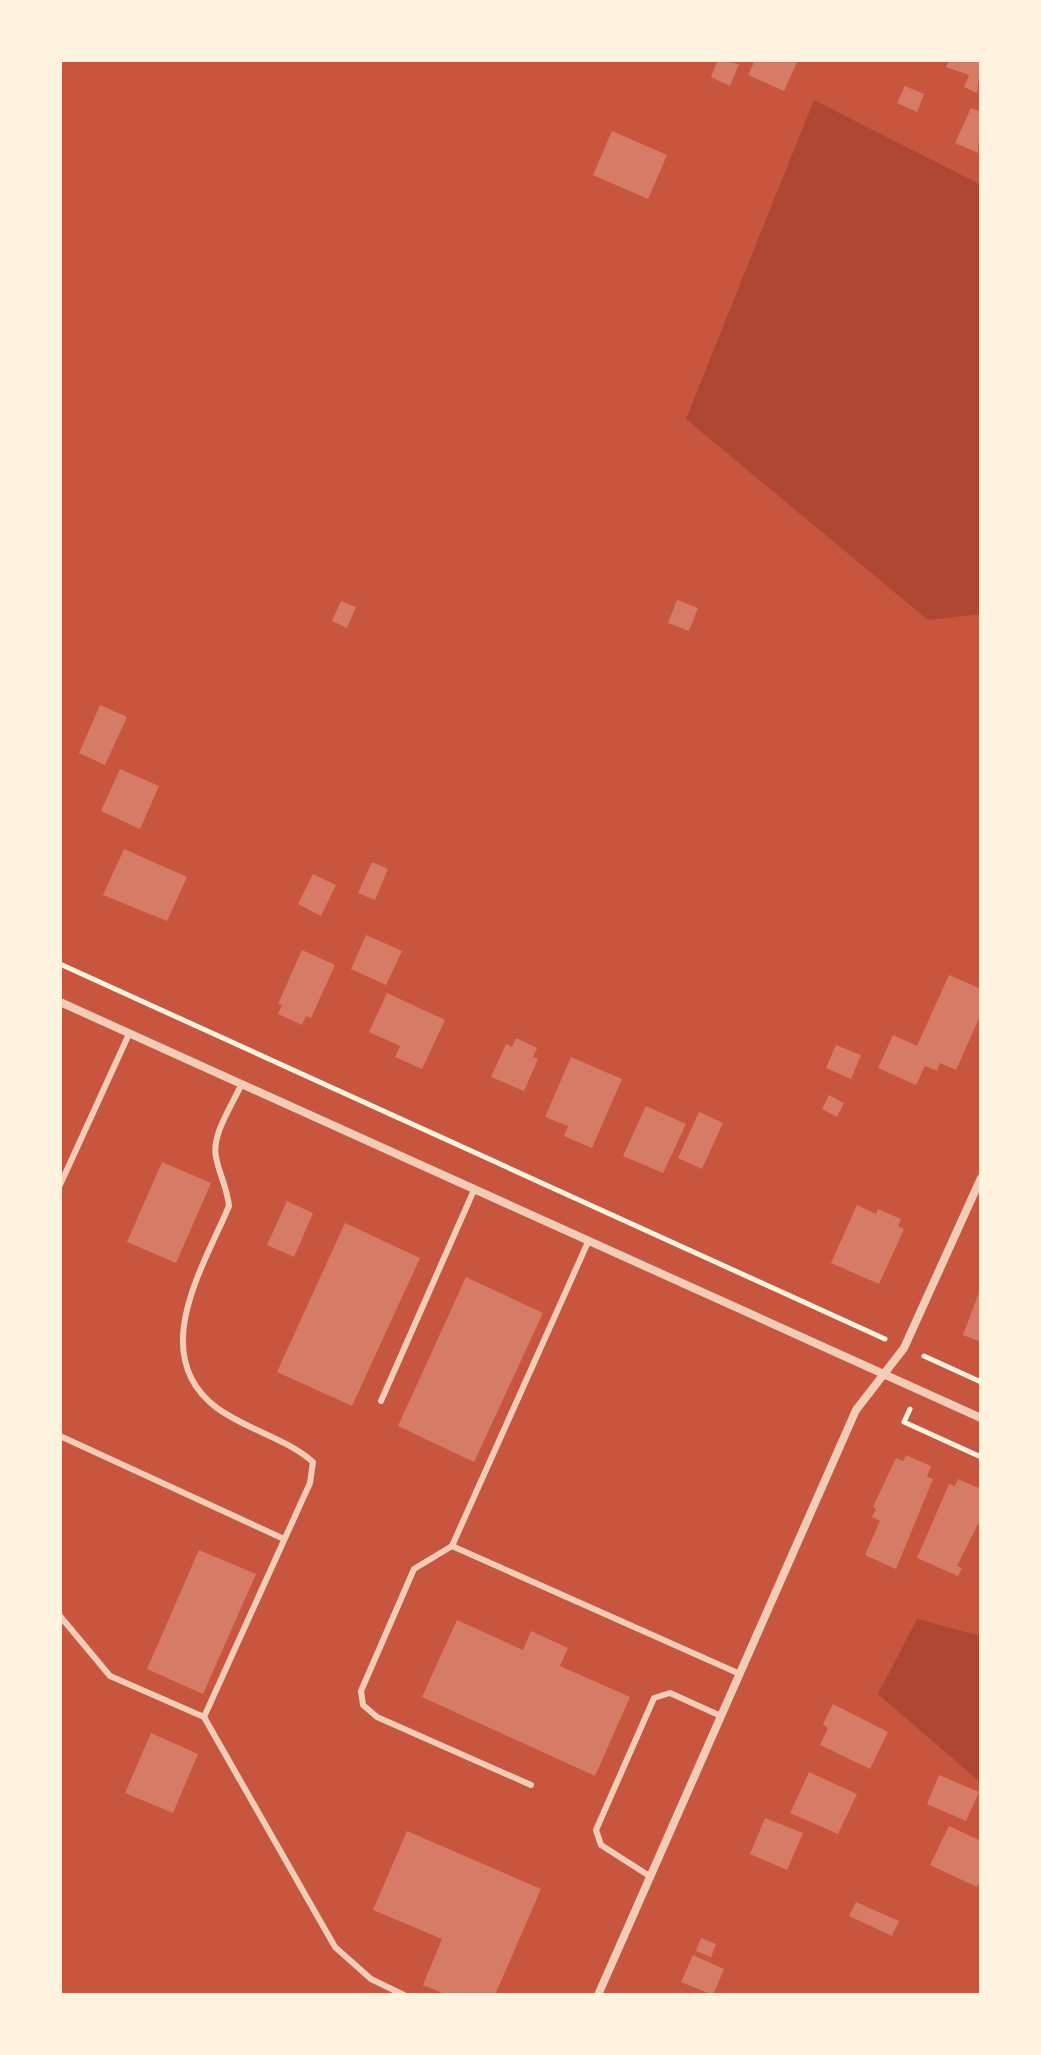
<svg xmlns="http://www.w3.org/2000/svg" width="1041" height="2055" viewBox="0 0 1041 2055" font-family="'Fira Sans',sans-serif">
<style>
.green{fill:#ae4732}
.building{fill:#d67c66}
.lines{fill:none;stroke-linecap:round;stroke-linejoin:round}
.path{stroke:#fff3e0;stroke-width:5}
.service{stroke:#f1ccb7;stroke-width:6}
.minor{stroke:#f1ccb7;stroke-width:8}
</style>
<rect width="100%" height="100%" fill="#c8553d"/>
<g class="green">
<polygon points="814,100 981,185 981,614 928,620 686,419"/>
<polygon points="917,1619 981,1636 981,1783 878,1694"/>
</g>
<g class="building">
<polygon points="718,60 739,64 730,86 711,77"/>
<polygon points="755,60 798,60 784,91 748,75"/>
<polygon points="949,60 981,60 977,93 964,87 969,75 946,67"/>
<polygon points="905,86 924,94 917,112 897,103"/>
<polygon points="971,108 981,112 978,153 955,143"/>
<polygon points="612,131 667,155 648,199 593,175"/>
<polygon points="677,600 698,608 689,631 668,623"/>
<polygon points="341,601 356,607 347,628 332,621"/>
<polygon points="100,705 127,717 105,765 79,753"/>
<polygon points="120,769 159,786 140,829 101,811"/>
<polygon points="124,849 187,877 167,921 103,895"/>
<polygon points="372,862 388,869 375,900 358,893"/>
<polygon points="313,874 336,885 321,916 298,904"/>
<polygon points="366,935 402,951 386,985 351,969"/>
<polygon points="302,950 335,965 311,1018 306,1016 302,1025 278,1014 282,1005 278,1004"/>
<polygon points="949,975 981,989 981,1014 956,1070 940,1063 937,1071 925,1066 916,1085 878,1068 893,1035 917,1046"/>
<polygon points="387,993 445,1020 422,1069 395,1057 400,1046 369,1032"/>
<polygon points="516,1038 537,1048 533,1057 538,1059 524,1091 491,1077 506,1044 512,1047"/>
<polygon points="836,1045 861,1055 851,1079 826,1068"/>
<polygon points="571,1057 622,1079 592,1148 564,1136 568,1126 545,1117"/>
<polygon points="829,1095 844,1103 837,1117 822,1109"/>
<polygon points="646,1106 686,1124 663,1173 623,1156"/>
<polygon points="699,1112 723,1123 702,1169 678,1158"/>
<polygon points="162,1162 211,1183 176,1263 127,1242"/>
<polygon points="287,1201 313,1213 294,1257 267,1245"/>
<polygon points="857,1205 876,1214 878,1209 901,1219 898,1226 904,1229 879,1284 831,1263"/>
<polygon points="345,1223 420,1258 352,1406 277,1372"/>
<polygon points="466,1277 543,1313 474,1462 398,1426"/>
<polygon points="981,1287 981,1342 963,1335"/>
<polygon points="906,1455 931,1466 927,1477 933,1479 896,1569 865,1555 880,1521 872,1517 876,1509 873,1507 896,1458 903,1461"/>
<polygon points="958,1479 981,1489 981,1518 957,1566 962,1568 958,1576 917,1558 949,1484 955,1486"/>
<polygon points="199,1550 256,1574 203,1694 147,1669"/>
<polygon points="457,1620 523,1650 531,1631 568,1648 560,1666 630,1697 595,1776 422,1697"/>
<polygon points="833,1704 888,1732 870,1769 820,1745 828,1728 823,1724"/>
<polygon points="151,1733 198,1754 173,1813 125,1793"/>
<polygon points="809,1772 857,1794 838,1834 790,1813"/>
<polygon points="939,1775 979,1792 966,1821 927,1804"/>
<polygon points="765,1818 803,1833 787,1870 750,1854"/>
<polygon points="949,1826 981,1841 981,1879 977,1887 930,1865"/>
<polygon points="407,1831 541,1889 495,1995 447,1995 423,1985 442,1939 373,1910"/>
<polygon points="856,1902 899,1921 892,1936 849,1916"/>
<polygon points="701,1938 716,1944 711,1957 696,1951"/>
<polygon points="693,1955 724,1969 713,1995 681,1982"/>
</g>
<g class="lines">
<g class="path">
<polyline points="60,964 885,1339"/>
<polyline points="924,1356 981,1382"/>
<polyline points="910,1409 904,1422 981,1457"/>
</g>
<g class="service">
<polyline points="60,1185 129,1034"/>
<polyline points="588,1242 452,1546 740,1674"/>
<polyline points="381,1401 474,1190"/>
<polyline points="60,1436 284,1539"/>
<polyline points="452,1546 414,1569 361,1691 363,1705 377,1717 531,1785"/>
<path d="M60,1616l50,60 94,41 106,-234 3,-21c-29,-25 -66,-32 -96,-54 -71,-53 -13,-142 12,-202 -2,-19 -10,-32 -13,-49 -5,-22 17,-53 25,-72"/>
<polyline points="204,1717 335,1947 371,1979 404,1995"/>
<polyline points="651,1877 601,1845 596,1830 654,1698 670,1693 721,1716"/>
</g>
<g class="minor">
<polyline points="60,1002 981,1418"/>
<polyline points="598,1995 856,1410 904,1348 981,1178"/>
</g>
</g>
<rect width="1041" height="2055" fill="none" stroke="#fff3e0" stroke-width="124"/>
</svg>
